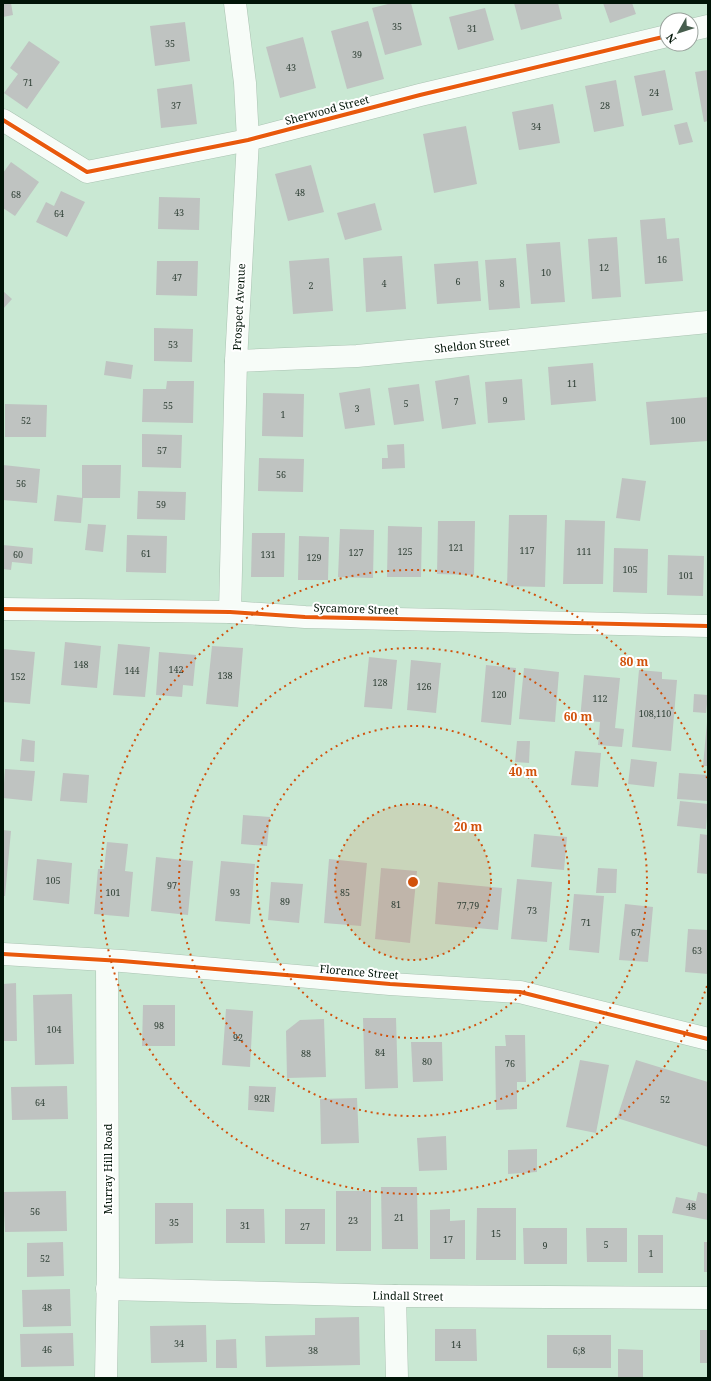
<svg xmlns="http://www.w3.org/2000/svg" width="711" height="1381" viewBox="0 0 711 1381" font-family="'Noto Serif',serif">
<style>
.building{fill:#bfc3c1}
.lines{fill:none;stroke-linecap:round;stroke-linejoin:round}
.minor-casing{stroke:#aac3b2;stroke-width:23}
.minor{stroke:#f7fcf8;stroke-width:22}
.cycleway-casing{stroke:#fff;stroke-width:6}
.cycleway{stroke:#e8590c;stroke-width:4}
.ring{fill:none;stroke:#d1520c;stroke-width:2;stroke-dasharray:2 4}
.labels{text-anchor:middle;stroke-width:4;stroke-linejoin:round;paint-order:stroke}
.number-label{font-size:9px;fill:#304036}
.street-label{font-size:11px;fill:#011407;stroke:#fff}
.centre{fill:#d1520c;stroke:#fff;stroke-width:2}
.ring-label{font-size:12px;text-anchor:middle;font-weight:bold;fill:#d1520c;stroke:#fff;stroke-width:4;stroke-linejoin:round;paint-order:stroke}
</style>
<rect width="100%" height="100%" fill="#c9e8d3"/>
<g class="building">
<polygon points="3,3 11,3 13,15 3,17"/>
<polygon points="392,3 411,3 422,45 385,55 372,8"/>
<polygon points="514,3 558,3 562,19 521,30"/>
<polygon points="603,3 632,3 636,14 610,23"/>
<polygon points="485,8 494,40 458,50 449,17"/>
<polygon points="368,21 384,79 347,89 331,31"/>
<polygon points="185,22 190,61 155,66 150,26"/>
<polygon points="303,37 316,88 280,98 266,47"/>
<polygon points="29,41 60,62 27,109 4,93 18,74 10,68"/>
<polygon points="665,70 673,110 642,116 634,76"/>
<polygon points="708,70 708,121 704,122 695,72"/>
<polygon points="616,80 624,126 594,132 585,86"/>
<polygon points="192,84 197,124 161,128 157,89"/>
<polygon points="553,104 560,143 519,150 512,112"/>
<polygon points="687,122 693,142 679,145 674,125"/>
<polygon points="466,126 477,184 434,193 423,134"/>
<polygon points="11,162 39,182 15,216 3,208 3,173"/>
<polygon points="311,165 324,212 288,221 275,174"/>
<polygon points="61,191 85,202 67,237 36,222 46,202 54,206"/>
<polygon points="159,197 200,198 199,230 158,229"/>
<polygon points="375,203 382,230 345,240 337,213"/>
<polygon points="665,218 667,239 679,238 683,281 645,284 640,220"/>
<polygon points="617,237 621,297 592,299 588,239"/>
<polygon points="560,242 565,302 531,304 526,244"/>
<polygon points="402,256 406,309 366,312 363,258"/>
<polygon points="329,258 333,311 293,314 289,261"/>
<polygon points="516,258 520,308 489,310 485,260"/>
<polygon points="157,261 198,261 197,296 156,295"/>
<polygon points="478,261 481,301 437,304 434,264"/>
<polygon points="3,291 12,299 3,309"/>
<polygon points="154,328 193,329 192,362 154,361"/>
<polygon points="106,361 133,365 131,379 104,375"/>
<polygon points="593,363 596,401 551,405 548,367"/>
<polygon points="469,375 476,424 442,429 435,381"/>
<polygon points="522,379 525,420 488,423 485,382"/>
<polygon points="167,381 194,381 193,423 142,422 143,389 166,389"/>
<polygon points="419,384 424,421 394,425 388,388"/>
<polygon points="370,388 375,425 345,429 339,393"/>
<polygon points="263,393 304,394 303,437 262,436"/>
<polygon points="708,397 708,441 650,445 646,402"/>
<polygon points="5,404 47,405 46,437 5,437"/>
<polygon points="142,434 182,435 181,468 142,467"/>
<polygon points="404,444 405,468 382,469 382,458 388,458 387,445"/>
<polygon points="259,458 304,459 303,492 258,491"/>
<polygon points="3,465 40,469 37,503 3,500"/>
<polygon points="82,465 121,465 120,498 82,498"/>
<polygon points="622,478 646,481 640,521 616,518"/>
<polygon points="138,491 186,492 185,520 137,519"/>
<polygon points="57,495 83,498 81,523 54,521"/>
<polygon points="509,515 547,515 545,587 507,586"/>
<polygon points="565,520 605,521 603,584 563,584"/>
<polygon points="438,521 475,521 474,575 437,574"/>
<polygon points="88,524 106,525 103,552 85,550"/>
<polygon points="388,526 422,527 421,577 387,577"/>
<polygon points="340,529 374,530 373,578 338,577"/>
<polygon points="252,533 285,533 284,577 251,577"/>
<polygon points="127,535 167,536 166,573 126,572"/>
<polygon points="299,536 329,537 328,580 298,580"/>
<polygon points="3,545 33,548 32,564 12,562 11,570 3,569"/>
<polygon points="614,548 648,549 647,593 613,592"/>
<polygon points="668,555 704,556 703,596 667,595"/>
<polygon points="65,642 101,646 97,688 61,685"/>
<polygon points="118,644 150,647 145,697 113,695"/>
<polygon points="212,646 243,648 238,707 206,704"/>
<polygon points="3,649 35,652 30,704 3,702"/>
<polygon points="159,652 196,655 193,686 183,685 182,697 156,695"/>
<polygon points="369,657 397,660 392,709 364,707"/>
<polygon points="411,660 441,663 436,713 407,710"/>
<polygon points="486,665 516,668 511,725 481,722"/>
<polygon points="524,668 559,672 555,722 519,719"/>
<polygon points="639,670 662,672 662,679 677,680 671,751 632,747"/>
<polygon points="584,675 620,678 615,728 624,729 622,747 598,745 600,722 580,720"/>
<polygon points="694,694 708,695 706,713 693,712"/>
<polygon points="707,722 708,722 708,766 703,766"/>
<polygon points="22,739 35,741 34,762 20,761"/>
<polygon points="517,741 530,741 529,763 515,762"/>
<polygon points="575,751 601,753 598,787 571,785"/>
<polygon points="631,759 657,762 654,787 628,784"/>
<polygon points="5,769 35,771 32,801 3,798"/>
<polygon points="63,773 89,775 87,803 60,801"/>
<polygon points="679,773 708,775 708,801 677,799"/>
<polygon points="680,801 708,804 706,829 677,826"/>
<polygon points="243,815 270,817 267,846 241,844"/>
<polygon points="3,830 11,831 5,896 3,896"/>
<polygon points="534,834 567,837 564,870 531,867"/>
<polygon points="700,834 708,835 708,874 697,873"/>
<polygon points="107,842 128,844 125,871 133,872 129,917 94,914 98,869 104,869"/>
<polygon points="156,857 193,861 188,915 151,911"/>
<polygon points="37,859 72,863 69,904 33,900"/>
<polygon points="329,859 367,863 361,926 324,923"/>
<polygon points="221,861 255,864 250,924 215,921"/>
<polygon points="381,868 417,871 410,943 375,939"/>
<polygon points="598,868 617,869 616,893 596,893"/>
<polygon points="517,879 552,882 547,942 511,939"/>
<polygon points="271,882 303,884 299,923 268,920"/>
<polygon points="438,882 502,888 498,930 435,924"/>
<polygon points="574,894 604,896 599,953 569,950"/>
<polygon points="625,904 653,907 648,962 619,960"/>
<polygon points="688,929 708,930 708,974 685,972"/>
<polygon points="16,983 17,1041 3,1041 3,984"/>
<polygon points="72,994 74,1064 35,1065 33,995"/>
<polygon points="143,1005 175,1005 175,1046 142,1046"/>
<polygon points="226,1009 253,1011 250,1067 222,1065"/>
<polygon points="363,1018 396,1018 398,1088 365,1089"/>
<polygon points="324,1019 326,1077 287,1078 286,1031 300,1020"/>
<polygon points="505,1035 525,1035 526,1082 517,1082 517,1109 496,1110 495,1046 506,1046"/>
<polygon points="411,1042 442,1042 443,1081 413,1082"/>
<polygon points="580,1060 609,1065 596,1133 566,1127"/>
<polygon points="636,1060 708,1082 708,1147 617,1118"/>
<polygon points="67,1086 68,1119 12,1120 11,1087"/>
<polygon points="249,1086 276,1087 274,1112 248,1110"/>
<polygon points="357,1098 359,1143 321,1144 320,1099"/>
<polygon points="446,1136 447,1170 419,1171 417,1138"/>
<polygon points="537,1149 537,1172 508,1174 508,1150"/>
<polygon points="381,1187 417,1187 418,1249 382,1249"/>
<polygon points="66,1191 67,1231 5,1232 3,1192"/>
<rect x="336" y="1191" width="35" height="60"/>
<polygon points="698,1192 708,1194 708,1220 672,1213 676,1197 696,1201"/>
<polygon points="155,1203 193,1203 193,1243 155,1244"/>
<polygon points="477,1208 516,1208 516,1260 476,1260"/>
<polygon points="226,1209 264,1209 265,1243 226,1243"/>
<rect x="285" y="1209" width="40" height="35"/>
<polygon points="450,1209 450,1221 465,1220 465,1259 430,1259 430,1210"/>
<polygon points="523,1228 567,1228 567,1264 524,1264"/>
<polygon points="586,1228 627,1228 627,1262 587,1262"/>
<rect x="638" y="1235" width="25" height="38"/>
<polygon points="63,1242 64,1276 27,1277 27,1243"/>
<rect x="704" y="1242" width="4" height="30"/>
<polygon points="70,1289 71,1326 23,1327 22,1290"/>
<polygon points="359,1317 360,1365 266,1367 265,1336 315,1335 315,1318"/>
<polygon points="206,1325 207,1362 151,1363 150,1326"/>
<polygon points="435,1329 476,1329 477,1361 435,1361"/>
<rect x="700" y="1330" width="8" height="33"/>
<polygon points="73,1333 74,1366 21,1367 20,1334"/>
<rect x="547" y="1335" width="64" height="33"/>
<polygon points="236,1339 237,1368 216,1368 216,1340"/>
<polygon points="618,1349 643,1350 643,1378 618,1378"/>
</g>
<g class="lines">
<g class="minor-casing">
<g id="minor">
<polyline points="691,30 708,26"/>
<polyline points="3,120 87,172 248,140 420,95 667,36"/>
<polyline points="236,361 357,356 708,322"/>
<polyline points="3,609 230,612 305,617 708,626"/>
<polyline points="230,612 236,361 248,140 245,83 235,3"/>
<polyline points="3,954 122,961 390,984 520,992 708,1039"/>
<polyline points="107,1289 395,1296 708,1298"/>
<polyline points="395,1296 397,1378"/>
<polyline points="106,1378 108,1268 107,960"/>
</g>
</g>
<use href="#minor" class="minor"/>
<g class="cycleway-casing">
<g id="cycleway">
<polyline points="3,120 87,172 248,140 420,95 667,36"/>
<polyline points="3,609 230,612 305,617 708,626"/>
<polyline points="3,954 122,961 390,984 520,992 708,1039"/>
</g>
</g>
<use href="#cycleway" class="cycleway"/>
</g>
<circle cx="413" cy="882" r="78" fill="#d1520c" fill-opacity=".12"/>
<g class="ring">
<circle cx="413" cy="882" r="78"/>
<circle cx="413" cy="882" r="156"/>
<circle cx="413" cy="882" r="234"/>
<path d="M707 986A312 312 0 1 1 707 778"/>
</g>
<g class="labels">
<g class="number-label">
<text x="397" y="30">35</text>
<text x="472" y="32">31</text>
<text x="170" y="47">35</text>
<text x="357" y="58">39</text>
<text x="291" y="71">43</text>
<text x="28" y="86">71</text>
<text x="654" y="96">24</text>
<text x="176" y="109">37</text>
<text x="605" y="109">28</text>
<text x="536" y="130">34</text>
<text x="300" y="196">48</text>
<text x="16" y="198">68</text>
<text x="179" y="216">43</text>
<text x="59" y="217">64</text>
<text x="662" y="263">16</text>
<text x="604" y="271">12</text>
<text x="546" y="276">10</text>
<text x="177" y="281">47</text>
<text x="458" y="285">6</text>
<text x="384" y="287">4</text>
<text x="502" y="287">8</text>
<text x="311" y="289">2</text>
<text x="173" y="348">53</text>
<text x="572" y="387">11</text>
<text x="505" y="404">9</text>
<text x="456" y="405">7</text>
<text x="406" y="407">5</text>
<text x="168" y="409">55</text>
<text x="357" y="412">3</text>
<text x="283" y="418">1</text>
<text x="26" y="424">52</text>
<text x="678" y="424">100</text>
<text x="162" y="454">57</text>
<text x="281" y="478">56</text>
<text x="21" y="487">56</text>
<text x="161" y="508">59</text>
<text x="456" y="551">121</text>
<text x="527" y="554">117</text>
<text x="405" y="555">125</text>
<text x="584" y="555">111</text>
<text x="356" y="556">127</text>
<text x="146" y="557">61</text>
<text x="18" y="558">60</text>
<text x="268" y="558">131</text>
<text x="314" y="561">129</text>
<text x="630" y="573">105</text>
<text x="686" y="579">101</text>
<text x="81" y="668">148</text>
<text x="176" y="673">142</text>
<text x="132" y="674">144</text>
<text x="225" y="679">138</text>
<text x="18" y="680">152</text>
<text x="380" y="686">128</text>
<text x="424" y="690">126</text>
<text x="499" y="698">120</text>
<text x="600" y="702">112</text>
<text x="655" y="717">108,110</text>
<text x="53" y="884">105</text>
<text x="172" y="889">97</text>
<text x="113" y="896">101</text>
<text x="235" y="896">93</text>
<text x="345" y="896">85</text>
<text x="285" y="905">89</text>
<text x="396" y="908">81</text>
<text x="468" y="909">77,79</text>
<text x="532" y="914">73</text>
<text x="586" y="926">71</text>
<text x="636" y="936">67</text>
<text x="697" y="954">63</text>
<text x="159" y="1029">98</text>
<text x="54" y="1033">104</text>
<text x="238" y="1041">92</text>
<text x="380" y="1056">84</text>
<text x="306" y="1057">88</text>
<text x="427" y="1065">80</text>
<text x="510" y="1067">76</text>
<text x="262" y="1102">92R</text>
<text x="665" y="1103">52</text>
<text x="40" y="1106">64</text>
<text x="691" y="1210">48</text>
<text x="35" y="1215">56</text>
<text x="399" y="1221">21</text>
<text x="353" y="1224">23</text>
<text x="174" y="1226">35</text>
<text x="245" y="1229">31</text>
<text x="305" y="1230">27</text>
<text x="496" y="1237">15</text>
<text x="448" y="1243">17</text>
<text x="606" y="1248">5</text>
<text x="545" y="1249">9</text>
<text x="651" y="1257">1</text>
<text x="45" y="1262">52</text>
<text x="47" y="1311">48</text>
<text x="179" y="1347">34</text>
<text x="456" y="1348">14</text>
<text x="47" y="1353">46</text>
<text x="313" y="1354">38</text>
<text x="579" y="1354">6;8</text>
</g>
<g class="street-label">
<text transform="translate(327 110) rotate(-15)" y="4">Sherwood Street</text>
<text transform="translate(239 307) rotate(-87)" y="4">Prospect Avenue</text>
<text transform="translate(472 345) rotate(-6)" y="4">Sheldon Street</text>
<text transform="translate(356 609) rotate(2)" y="4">Sycamore Street</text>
<text transform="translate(359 972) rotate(5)" y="4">Florence Street</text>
<text transform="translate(108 1169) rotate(-90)" y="4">Murray Hill Road</text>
<text transform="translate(408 1296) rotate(1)" y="4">Lindall Street</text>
</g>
</g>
<circle cx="413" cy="882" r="6" class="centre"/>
<g class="ring-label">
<text x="634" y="666">80 m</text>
<text x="578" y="721">60 m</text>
<text x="523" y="776">40 m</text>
<text x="468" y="831">20 m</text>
</g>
<rect width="711" height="1381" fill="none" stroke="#011407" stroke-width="8"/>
<g transform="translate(679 32) rotate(231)"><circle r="19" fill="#ffffff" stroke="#99a19c"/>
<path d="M0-3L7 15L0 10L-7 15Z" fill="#475e4e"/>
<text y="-6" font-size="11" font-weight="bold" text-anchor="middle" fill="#011407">N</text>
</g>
</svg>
